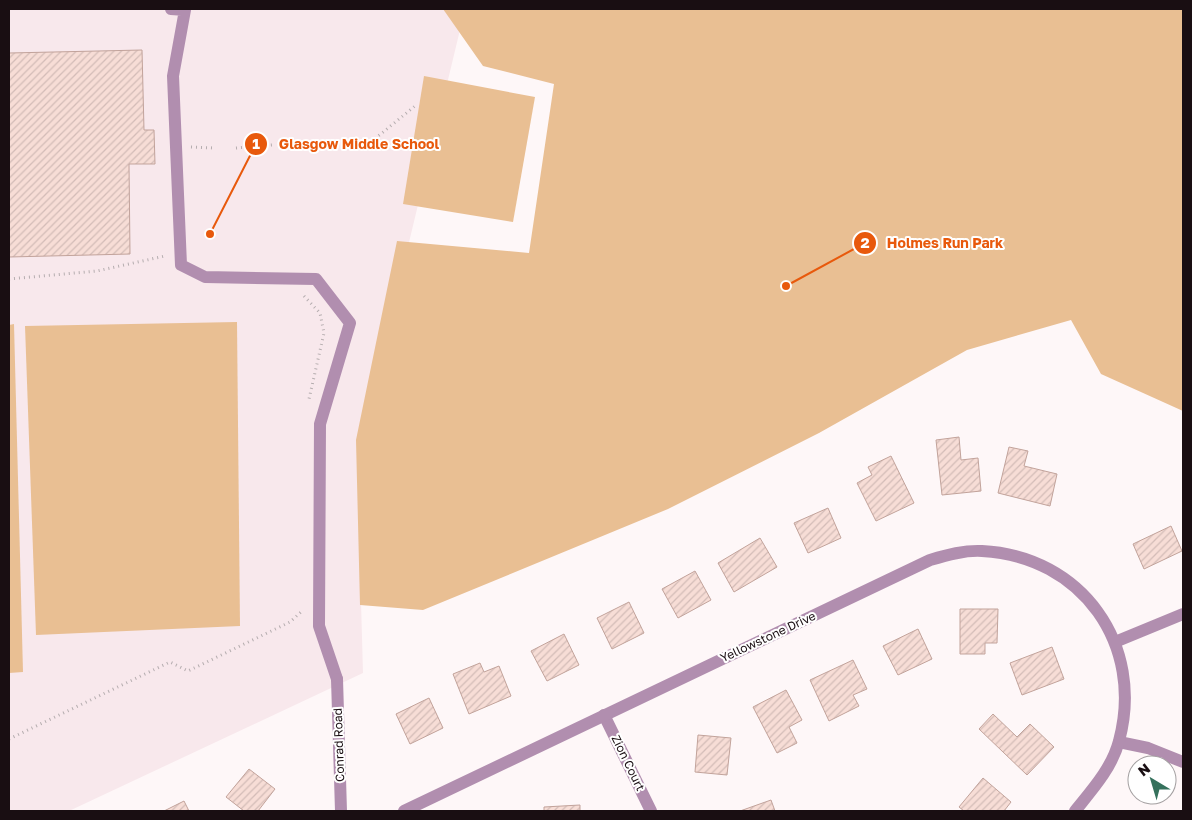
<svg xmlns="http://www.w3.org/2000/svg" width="1192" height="820" viewBox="0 0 1192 820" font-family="'Golos Text',sans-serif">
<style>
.built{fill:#f8e8ec}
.green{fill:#e9bf93}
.building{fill:url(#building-hatch);stroke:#c2a39b}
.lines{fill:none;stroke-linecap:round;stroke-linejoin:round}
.path{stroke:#b5adaf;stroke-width:3;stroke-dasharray:1 4;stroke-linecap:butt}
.service{stroke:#b18eaf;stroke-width:12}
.minor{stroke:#b18eaf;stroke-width:12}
.labels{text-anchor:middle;stroke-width:4;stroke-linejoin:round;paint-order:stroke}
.street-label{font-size:12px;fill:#190e12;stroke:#fff}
.leader{fill:none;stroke:#e8590c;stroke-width:2}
.callout-dot{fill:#e8590c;stroke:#fff;stroke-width:2}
.mark-label{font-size:15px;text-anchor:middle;font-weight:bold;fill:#fff}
.callout-label{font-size:14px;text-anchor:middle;font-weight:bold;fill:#e8590c;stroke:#fff;stroke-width:4;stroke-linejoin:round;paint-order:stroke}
</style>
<defs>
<pattern id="building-hatch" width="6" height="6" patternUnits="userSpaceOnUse" patternTransform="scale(1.25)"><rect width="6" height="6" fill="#f7ddd6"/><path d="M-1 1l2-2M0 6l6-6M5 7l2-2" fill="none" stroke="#d3bcb7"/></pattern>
</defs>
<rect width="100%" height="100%" fill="#fef7f8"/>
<polygon class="built" points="9,9 465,9 357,459 363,673 69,811 9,811"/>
<g class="green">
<polygon points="443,9 1183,9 1183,411 1101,374 1071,320 967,350 819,433 668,509 423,610 360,605 356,440 397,241 529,253 554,84 483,66"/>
<polygon points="424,76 535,97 513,222 403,204"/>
<polygon points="237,322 240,626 36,635 25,326"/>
<polygon points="14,324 23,672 9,673 9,325"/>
</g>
<g class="building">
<polygon points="142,50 144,130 154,130 155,164 129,164 130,254 9,257 9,53"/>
<polygon points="959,437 961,460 978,458 981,491 942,495 936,440"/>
<polygon points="1009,447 1028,451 1024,466 1057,474 1050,506 998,493"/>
<polygon points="891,456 914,503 876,521 857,483 872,475 868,467"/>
<polygon points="828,508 841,538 808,553 794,523"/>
<polygon points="1171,526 1182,551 1144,569 1133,544"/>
<polygon points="760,538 777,567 734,592 718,563"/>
<polygon points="695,571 711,600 678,618 662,589"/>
<polygon points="629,602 644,633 612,649 597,618"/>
<polygon points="960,609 998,609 997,643 985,643 985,654 960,654"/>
<polygon points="918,629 932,659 898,675 883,646"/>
<polygon points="564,634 579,665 547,681 531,651"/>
<polygon points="1052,647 1064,679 1022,695 1010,663"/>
<polygon points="853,660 867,689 853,695 859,706 829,721 810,680"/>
<polygon points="480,663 484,672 499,666 511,696 469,714 453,674"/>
<polygon points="786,690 802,720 789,727 797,743 777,753 753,707"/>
<polygon points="429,698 443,728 410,744 396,714"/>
<polygon points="993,714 1017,737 1030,724 1054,747 1027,775 979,729"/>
<polygon points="698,735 731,738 727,775 695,772"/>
<polygon points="249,769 275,789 258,811 244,811 226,797"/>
<polygon points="983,778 1011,802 1004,811 964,811 959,807"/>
<polygon points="771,800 775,811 740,811"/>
<polygon points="184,801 189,811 164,811"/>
<polygon points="580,805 580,811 544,811 544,807"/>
</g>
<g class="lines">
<g class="path">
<polyline points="351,142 371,142 415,106"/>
<polyline points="296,145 325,144"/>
<polyline points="191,147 214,148"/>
<polyline points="236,148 272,145"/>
<polyline points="9,279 97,271 165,256"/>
<polyline points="304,296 320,313 324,333 309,399"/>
<polyline points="9,739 170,662 188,671 290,622 302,611"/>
</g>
<polyline class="service" points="171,9 185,10 173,76 181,265 205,277 316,279 350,323 320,424 319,626 337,679"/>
<g class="minor">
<polyline points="1115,642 1183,614"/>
<polyline points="337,679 341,811"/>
<polyline points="604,715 651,811"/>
<polyline points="1119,742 1148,748 1183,762"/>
<path d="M404,811l526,-251c17,-5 35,-10 52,-9 100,5 163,94 137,190 -7,27 -27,49 -44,70"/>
</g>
</g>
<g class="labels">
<g class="street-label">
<text transform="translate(768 637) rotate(-25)" y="4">Yellowstone Drive</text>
<text transform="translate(339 745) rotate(-92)" y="4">Conrad Road</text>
<text transform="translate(628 763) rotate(64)" y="4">Zion Court</text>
</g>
</g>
<path class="leader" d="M210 234L256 144M786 286L865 243"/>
<g class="callout-dot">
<circle cx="210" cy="234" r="5"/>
<circle cx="786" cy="286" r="5"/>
<circle cx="256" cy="144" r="12"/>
<circle cx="865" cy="243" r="12"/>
</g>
<g class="mark-label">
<text x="256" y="149">1</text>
<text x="865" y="248">2</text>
</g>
<g class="callout-label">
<text x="359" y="149">Glasgow Middle School</text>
<text x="945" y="248">Holmes Run Park</text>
</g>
<rect width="1192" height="820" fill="none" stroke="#190e12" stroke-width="20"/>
<g transform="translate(1152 780) rotate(322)"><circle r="24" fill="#ffffff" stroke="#a39fa0"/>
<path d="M0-4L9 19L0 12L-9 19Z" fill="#35715c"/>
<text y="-8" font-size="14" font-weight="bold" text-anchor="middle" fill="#190e12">N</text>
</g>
</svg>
